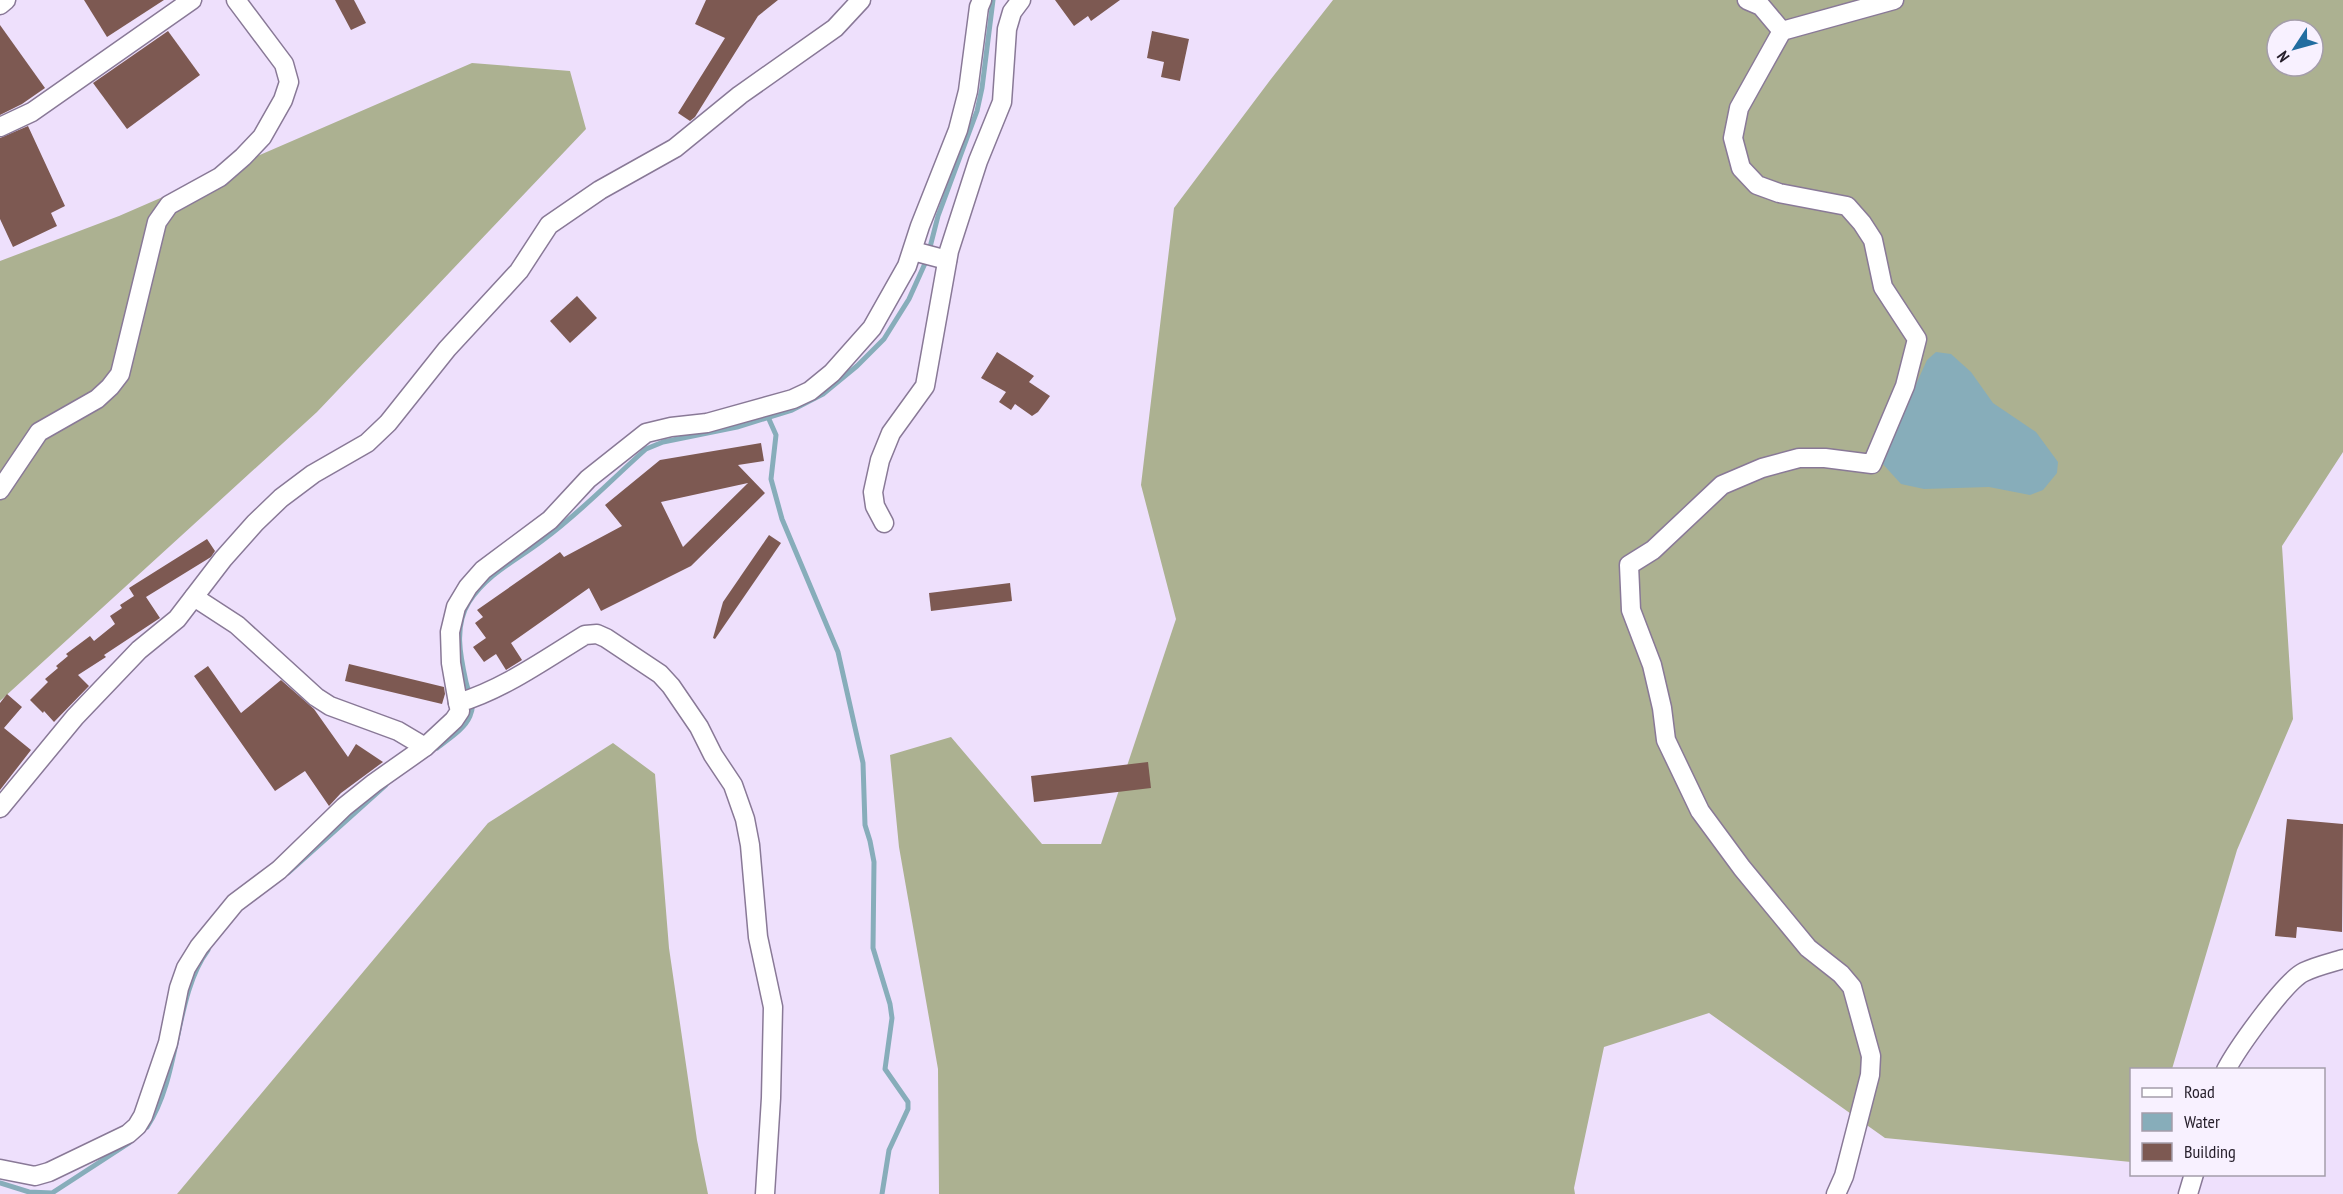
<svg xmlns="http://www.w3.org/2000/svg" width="2343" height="1194" viewBox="0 0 2343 1194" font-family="'PT Sans Narrow',sans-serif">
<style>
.forest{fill:#acb191;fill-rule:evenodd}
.water{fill:#87adba}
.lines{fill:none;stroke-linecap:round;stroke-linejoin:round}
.stream{stroke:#87adba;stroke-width:5}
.building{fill:#7d5952;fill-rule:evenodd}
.street-casing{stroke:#897997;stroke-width:21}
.street{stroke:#fff;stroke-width:18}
</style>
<rect width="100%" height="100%" fill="#eee0fc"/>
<g class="forest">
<path d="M1333,0h1010v452l-61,94 11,173 -56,131 -65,219 -40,1 -1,92 -246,-24 -176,-125 -105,34 -30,141 1,6h-636l-1,-125 -39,-222 -9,-92 61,-18 91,107h59l75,-225 -35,-134 33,-277 97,-129zM2277,30h36v36h-36z"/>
<polygon points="472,63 570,71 586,129 317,412 0,701 0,261 119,216"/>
<polygon points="613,743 655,774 669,948 697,1140 708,1194 177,1194 488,823"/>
</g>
<polygon class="water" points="1936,352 1951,354 1971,372 1993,403 2036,432 2058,462 2057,473 2043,490 2030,495 1989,487 1924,489 1901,484 1881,462 1927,360"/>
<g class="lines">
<g class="stream">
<polyline points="768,417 776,435 771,479 782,519 838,652 863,763 865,825 870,841 874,862 873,948 890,1004 892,1018 885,1069 908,1102 908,1109 889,1150 882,1194"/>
<path d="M437,748c11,-9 27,-18 33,-32 6,-13 -1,-21 -4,-34 -6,-27 -12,-56 3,-80 19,-29 48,-42 74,-62 37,-27 69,-61 103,-91l17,-7 74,-15 55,-17 31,-16 34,-28 27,-27 25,-40 18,-40 11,-43 39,-105 5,-23 11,-88"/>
<polyline points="288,873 386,785"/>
<path d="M147,1127c34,-51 27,-131 61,-177"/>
<polyline points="0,1183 29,1192 52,1193 129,1143"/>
</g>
</g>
<g class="building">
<polygon points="84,0 164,0 107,37"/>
<polygon points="335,0 354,0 366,23 351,30"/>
<polygon points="706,0 778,0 758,16 695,117 690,121 678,113 725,38 695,24"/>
<polygon points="1055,0 1120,0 1091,21 1088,16 1074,26"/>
<polygon points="0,25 45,88 22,104 0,115"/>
<polygon points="168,31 200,75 127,129 93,83"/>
<polygon points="1152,31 1189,39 1180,81 1161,77 1164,62 1147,58"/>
<polygon points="28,126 65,206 51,213 57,226 13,247 0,219 0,138"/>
<polygon points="577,296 597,318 570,343 550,321"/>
<polygon points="997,352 1034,376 1029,382 1050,396 1038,412 1032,416 1015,404 1011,410 999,402 1006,392 981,378"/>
<path d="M761,443l3,18 -26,4 27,28 -74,73 -90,45 -12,-23 -78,55 11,17 -16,10 -10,-16 -12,8 -11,-15 13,-9 -11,-15 8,-6 -6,-7 83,-58 4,5 58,-31 -17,-21 55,-45zM748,483l-65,64 -22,-45z"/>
<polygon points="769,535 781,543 715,639 713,638 723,602"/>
<polygon points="207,539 215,551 211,557 146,597 160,618 104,655 106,657 78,675 89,686 54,722 44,711 43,713 30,700 48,682 45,679 58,668 56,666 68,656 66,654 90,636 94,641 115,624 110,616 122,608 120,605 134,596 129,588"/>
<polygon points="1010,583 1012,601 931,611 929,593"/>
<polygon points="349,664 444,687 445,694 442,704 345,681"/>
<polygon points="208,666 241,713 281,680 314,709 348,757 356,744 383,762 341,793 329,806 305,771 275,791 194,676"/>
<polygon points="7,694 22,707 4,728 31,750 0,790 0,703"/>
<polygon points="1148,762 1151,788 1034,802 1031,776"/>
<polygon points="2287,819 2343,824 2342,932 2297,927 2296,938 2275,936"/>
</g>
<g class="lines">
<g class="street-casing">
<g id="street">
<polyline points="1747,0 1761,6 1782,31"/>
<polyline points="0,5 6,0"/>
<polyline points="0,127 32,112 192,0"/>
<polyline points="913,251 947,260"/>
<polyline points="0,490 39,432 97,399 110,387 120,374 157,222 169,205 220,177 243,157 262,137 283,100 289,82 284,64 236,0"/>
<polyline points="884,523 875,506 873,492 880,460 891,433 925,386 949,251 978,161 1002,102 1007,29 1012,12 1021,0"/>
<polyline points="194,597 237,625 316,697 330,706 398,731 425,747"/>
<polyline points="458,703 451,663 450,632 456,607 468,587 483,570 550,520 588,479 646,433 671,427 707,423 793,399 810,391 832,373 872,328 907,266 920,226 958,130 968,91 979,7 982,0"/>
<polyline points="0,808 75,717 139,650 177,619 223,559 255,523 281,498 313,474 367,443 388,423 447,349 519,271 549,225 600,190 675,148 740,95 835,28 861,0"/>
<path d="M2226,1070c11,-21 59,-89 78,-98 12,-6 26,-9 39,-13"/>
<path d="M0,1169l35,7 14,-4 79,-38 9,-8 6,-10 25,-73 11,-55 7,-20 13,-21 36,-44 44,-33 65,-63 30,-24 51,-36 29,-27 6,-9 -2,-8c46,-14 86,-43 127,-68l12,-1 9,4 54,36 11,12 28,41 14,28 20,30 12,34 5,26 8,92 15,70 -2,91 -6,96"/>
<polyline points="1836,1194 1844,1176 1870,1075 1871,1056 1852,987 1841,974 1808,948 1742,868 1700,811 1666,740 1662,708 1652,665 1631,610 1629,565 1653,550 1722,485 1762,468 1799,458 1825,458 1872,464 1905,386 1917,339 1883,287 1873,240 1862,223 1847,206 1779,193 1757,185 1741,168 1733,138 1739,108 1782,31 1894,0"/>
<polyline points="2188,1194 2194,1174"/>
</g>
</g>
<use href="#street" class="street"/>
</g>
<rect x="2130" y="1068" width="195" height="108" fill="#f8f1ff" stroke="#a49daa" stroke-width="1.5"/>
<rect x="2142" y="1088" width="30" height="9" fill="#ffffff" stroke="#a49daa" stroke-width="1.5"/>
<text x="2184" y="1098" font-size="18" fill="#251e2a">Road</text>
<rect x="2142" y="1113" width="30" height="18" fill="#87adba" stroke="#a49daa" stroke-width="1.5"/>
<text x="2184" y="1128" font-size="18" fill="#251e2a">Water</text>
<rect x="2142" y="1143" width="30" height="18" fill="#7d5952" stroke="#a49daa" stroke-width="1.5"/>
<text x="2184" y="1158" font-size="18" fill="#251e2a">Building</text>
<g transform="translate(2295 48) rotate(234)"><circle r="28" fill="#f8f1ff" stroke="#a49daa" stroke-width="1.5"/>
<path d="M0-4.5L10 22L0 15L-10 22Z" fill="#226da0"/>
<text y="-9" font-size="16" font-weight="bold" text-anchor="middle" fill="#251e2a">N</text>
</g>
</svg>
